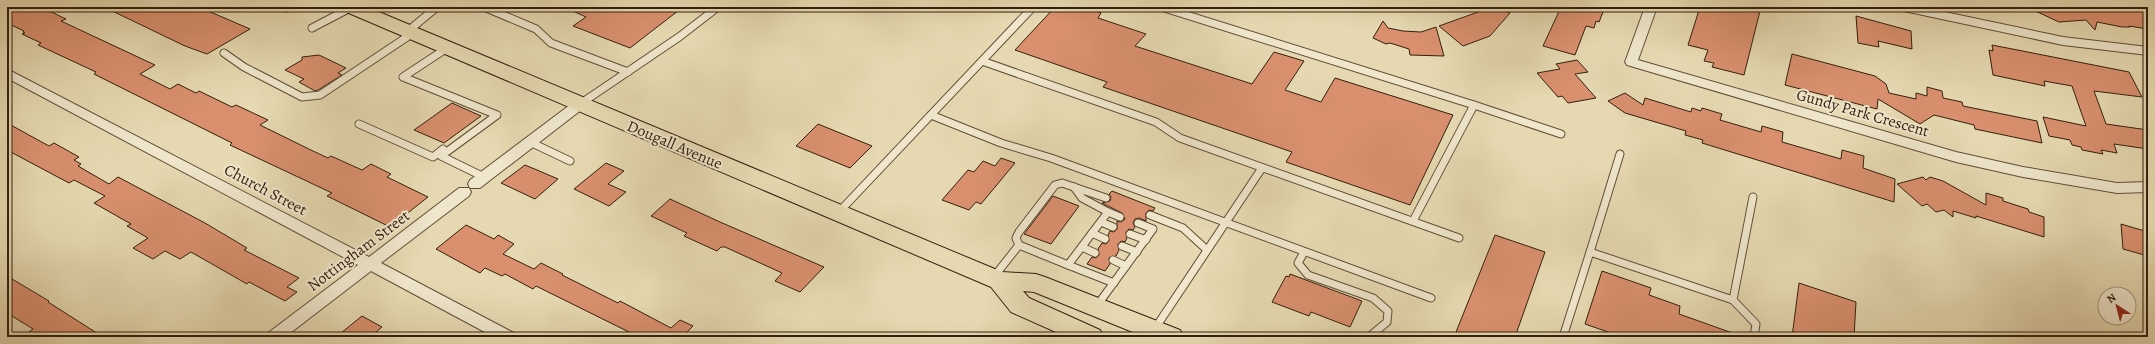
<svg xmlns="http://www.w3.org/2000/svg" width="2155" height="344" viewBox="0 0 2155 344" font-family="Alegreya,serif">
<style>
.building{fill:#da906f;stroke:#321f0e}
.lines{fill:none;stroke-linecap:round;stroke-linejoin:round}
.lane-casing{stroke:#5f4e37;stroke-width:9}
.street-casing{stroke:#5f4e37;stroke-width:2}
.primary-casing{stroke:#321f0e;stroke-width:2}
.lane{stroke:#efe6cc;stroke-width:7}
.street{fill:#efe6cc;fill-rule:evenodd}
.primary{fill:#e6d9b1;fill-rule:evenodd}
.labels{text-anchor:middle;stroke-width:4;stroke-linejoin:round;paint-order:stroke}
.street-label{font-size:16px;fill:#321f0e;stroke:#efe6cc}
</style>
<rect width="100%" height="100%" fill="#e6d9b1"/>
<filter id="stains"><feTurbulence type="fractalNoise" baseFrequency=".005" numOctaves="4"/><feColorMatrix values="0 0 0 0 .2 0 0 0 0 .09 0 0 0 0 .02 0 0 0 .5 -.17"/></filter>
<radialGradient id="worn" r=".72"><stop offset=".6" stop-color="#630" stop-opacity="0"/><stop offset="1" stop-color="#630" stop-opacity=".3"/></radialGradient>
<g class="building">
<polygon points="15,7 41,7 66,19 61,21 155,65 140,74 170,89 178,84 196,93 199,91 232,107 236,105 268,120 260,125 313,151 328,158 331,156 362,170 371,164 391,174 387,177 428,197 390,227 327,196 332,193 230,145 232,143 94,74 96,72 38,45 41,43 22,34 25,33 23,32 24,31 7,23 7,11"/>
<polygon points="104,7 199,7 250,29 207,54 185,46"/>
<polygon points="564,7 683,7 630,48 573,26 586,17"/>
<polygon points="1055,7 1100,7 1096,11 1101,13 1098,18 1146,34 1135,46 1252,84 1274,52 1304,61 1285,90 1321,102 1335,78 1453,115 1410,205 1286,162 1292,152 1103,87 1107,82 1015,50"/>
<polygon points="1492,7 1510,13 1490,36 1463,46 1439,26"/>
<polygon points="1561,7 1605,7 1599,22 1596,21 1594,28 1586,26 1575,55 1543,46"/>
<polygon points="1700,7 1761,7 1744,75 1712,67 1714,63 1704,61 1708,50 1688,45"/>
<polygon points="2027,7 2148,7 2148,29 2129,26 2130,27 2122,27 2097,22 2095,30 2086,20 2059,22"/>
<polygon points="1856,16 1911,31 1912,49 1878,41 1879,47 1858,43"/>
<polygon points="1383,21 1388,28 1403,31 1421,32 1436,27 1444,56 1410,55 1409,49 1390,43 1386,44 1373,38"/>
<polygon points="1992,45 2129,72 2142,97 2094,91 2106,124 2148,130 2148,149 2114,144 2117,153 2101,150 2103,154 2082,150 2081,147 2072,145 2070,140 2049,136 2043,117 2086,126 2072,86 2044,81 2045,86 1993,75 1989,50 1993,51"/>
<polygon points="1792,54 1875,76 1886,84 1889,93 1916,99 1916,93 1927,96 1927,87 1942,91 1943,98 1962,102 1963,106 2037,121 2042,143 1975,129 1974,125 1934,115 1920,124 1878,99 1877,109 1785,85"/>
<polygon points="319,55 346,68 338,73 342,75 318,90 315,91 299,82 304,79 285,70 302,60 302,57"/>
<polygon points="1577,60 1588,72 1575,74 1596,98 1568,103 1562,96 1558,97 1537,73 1560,69 1556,64"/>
<polygon points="1625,93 1643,105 1645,98 1691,112 1692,108 1701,111 1702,108 1722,114 1720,120 1761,132 1762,126 1783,132 1782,142 1841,159 1842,150 1864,156 1863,168 1895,179 1894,202 1702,143 1703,140 1685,135 1686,131 1625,113 1608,101"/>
<polygon points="452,103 481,116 444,143 414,130"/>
<polygon points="7,123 49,146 54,143 79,157 74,160 81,164 78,166 109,184 118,177 205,223 247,248 244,250 299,278 287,287 297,292 285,301 249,282 247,284 191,252 180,259 165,251 153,259 133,248 148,238 127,226 131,224 94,203 105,196 74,180 69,183 7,150"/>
<polygon points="818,124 872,146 850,168 796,146"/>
<polygon points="1001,158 1015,163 981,204 976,202 969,210 942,200 968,170 974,172 983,161 995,166"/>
<polygon points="606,163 624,171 608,184 626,192 609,206 574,189"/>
<polygon points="525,165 537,170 558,179 535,199 501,183"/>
<polygon points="1923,177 1926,180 1930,177 1943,181 1986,205 1986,193 2003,198 2003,201 2028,209 2029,212 2044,217 2044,237 1976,216 1976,218 1953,211 1953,217 1944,210 1936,212 1927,204 1922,206 1897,184"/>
<polygon points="1112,191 1155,208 1153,211 1149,210 1146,213 1146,221 1139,218 1135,219 1133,223 1135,227 1133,230 1129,229 1126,232 1127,238 1125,242 1121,241 1118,244 1119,250 1116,256 1109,258 1110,264 1105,271 1087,264 1092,257 1096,258 1099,255 1098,249 1102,243 1106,244 1109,241 1108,235 1110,231 1114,232 1117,229 1117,221 1121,222 1125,219 1122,213 1102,203 1110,201 1111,197 1109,194"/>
<polygon points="1053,196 1079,206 1051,244 1024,234"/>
<polygon points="670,199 720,222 824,267 800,292 775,281 782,273 725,247 721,247 717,251 684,236 687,233 651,216"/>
<polygon points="2121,224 2148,232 2148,256 2123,249"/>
<polygon points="466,225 494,239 498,235 514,244 503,254 534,269 541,263 563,274 562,275 618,303 620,301 671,328 680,320 693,326 684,335 689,337 639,337 536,286 533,289 505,274 502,276 485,268 480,273 436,249"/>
<polygon points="1495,235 1545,252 1515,337 1454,337"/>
<polygon points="1602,271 1651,288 1649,295 1680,306 1679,314 1738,335 1737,337 1607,337 1608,332 1585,324"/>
<polygon points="1290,274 1362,301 1350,327 1311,312 1309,316 1272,302 1286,276 1289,277"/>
<polygon points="7,276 49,301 48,302 103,337 22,337 33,329 7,313"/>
<polygon points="1799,283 1856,302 1854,337 1792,337"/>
<polygon points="362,316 382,327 370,337 336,337"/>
</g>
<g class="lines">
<g class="lane-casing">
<g id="lane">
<polyline points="484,7 536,29 551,43 628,72"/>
<polyline points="1161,7 1474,105 1413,221"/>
<polyline points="287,8 289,7"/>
<polyline points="312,28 352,7"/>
<polyline points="408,31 437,7"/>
<polyline points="447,48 403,77 497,115 441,156 484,177"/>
<polyline points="224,53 244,67 302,97 320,95 413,33"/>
<polyline points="982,61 1156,122 1180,138 1459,238"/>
<polyline points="580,104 679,37 718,7"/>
<polyline points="1474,105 1561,134"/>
<polyline points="931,115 1001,143 1051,158 1431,298"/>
<polyline points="359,124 433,157 443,149"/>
<polyline points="530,142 570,161"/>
<polyline points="1074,187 1082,198 1108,212"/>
<polyline points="838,213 1033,7"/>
<polyline points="1150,215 1183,228 1207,250"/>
<polyline points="1101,222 1113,227"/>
<polyline points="1092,233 1105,239"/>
<polyline points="1130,234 1146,240"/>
<polyline points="1019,245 1016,238 1019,232 1055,185 1062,183 1106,198"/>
<polyline points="1122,246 1137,252"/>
<polyline points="1082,247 1095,253"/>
<polyline points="1304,252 1298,263 1308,275 1373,298 1388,311 1387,322 1369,337"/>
<polyline points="1590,252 1620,154"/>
<polyline points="1113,260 1126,266"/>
<polyline points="993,278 1019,245 1068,265"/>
<polyline points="1114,283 1068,265 1108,212 1120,217"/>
<polyline points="1733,300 1753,197"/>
<polyline points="1096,307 1153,229 1138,223"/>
<polyline points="1154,330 1262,168"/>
<polyline points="1563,337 1590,252 1733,300 1756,324 1754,337"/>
</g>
</g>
<g class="street-casing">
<g id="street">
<polygon points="1645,7 1657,7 1638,60 1956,152 2023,167 2117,183 2148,182 2148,192 2117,193 2023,177 1956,162 1627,65 1625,62"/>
<polygon points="1898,7 1921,7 2063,37 2148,47 2148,55 2063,45 1904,11"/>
<polygon points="7,69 369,257 459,188 469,188 471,192 469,196 381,263 514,333 516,337 494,337 371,271 285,337 266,337 268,333 358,265 7,78"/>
<polygon points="580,100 587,104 585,107 480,188 470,188 468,184 470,180 575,101"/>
</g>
</g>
<g class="primary-casing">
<polygon id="primary" points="342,7 367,7 1002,272 1036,274 1045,277 1180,330 1184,337 1145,337 1034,292 1023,291 1029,298 1100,330 1104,337 1067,337 1011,312 991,287 344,11"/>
</g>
<use href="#lane" class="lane"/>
<use href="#street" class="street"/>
<use href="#primary" class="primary"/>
</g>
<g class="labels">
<g class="street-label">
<text transform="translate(1863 112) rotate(16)" y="6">Gundy Park Crescent</text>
<text transform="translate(675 144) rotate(23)" y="6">Dougall Avenue</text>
<text transform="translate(266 189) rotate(28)" y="6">Church Street</text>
<text transform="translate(358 250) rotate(-37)" y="6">Nottingham Street</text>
</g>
</g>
<rect width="2155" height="344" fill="none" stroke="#e6d9b1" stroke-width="24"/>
<rect x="8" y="8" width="2139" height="328" fill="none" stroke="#321f0e" stroke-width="2"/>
<rect x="12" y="12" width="2131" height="320" fill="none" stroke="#321f0e"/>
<g transform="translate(2117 306) rotate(324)"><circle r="19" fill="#efe6cc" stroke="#a39680"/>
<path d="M0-3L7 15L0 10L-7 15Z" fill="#8f2418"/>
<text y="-6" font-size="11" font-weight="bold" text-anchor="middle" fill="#321f0e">N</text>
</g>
<rect width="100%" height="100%" filter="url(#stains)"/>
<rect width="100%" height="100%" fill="url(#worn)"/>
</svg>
